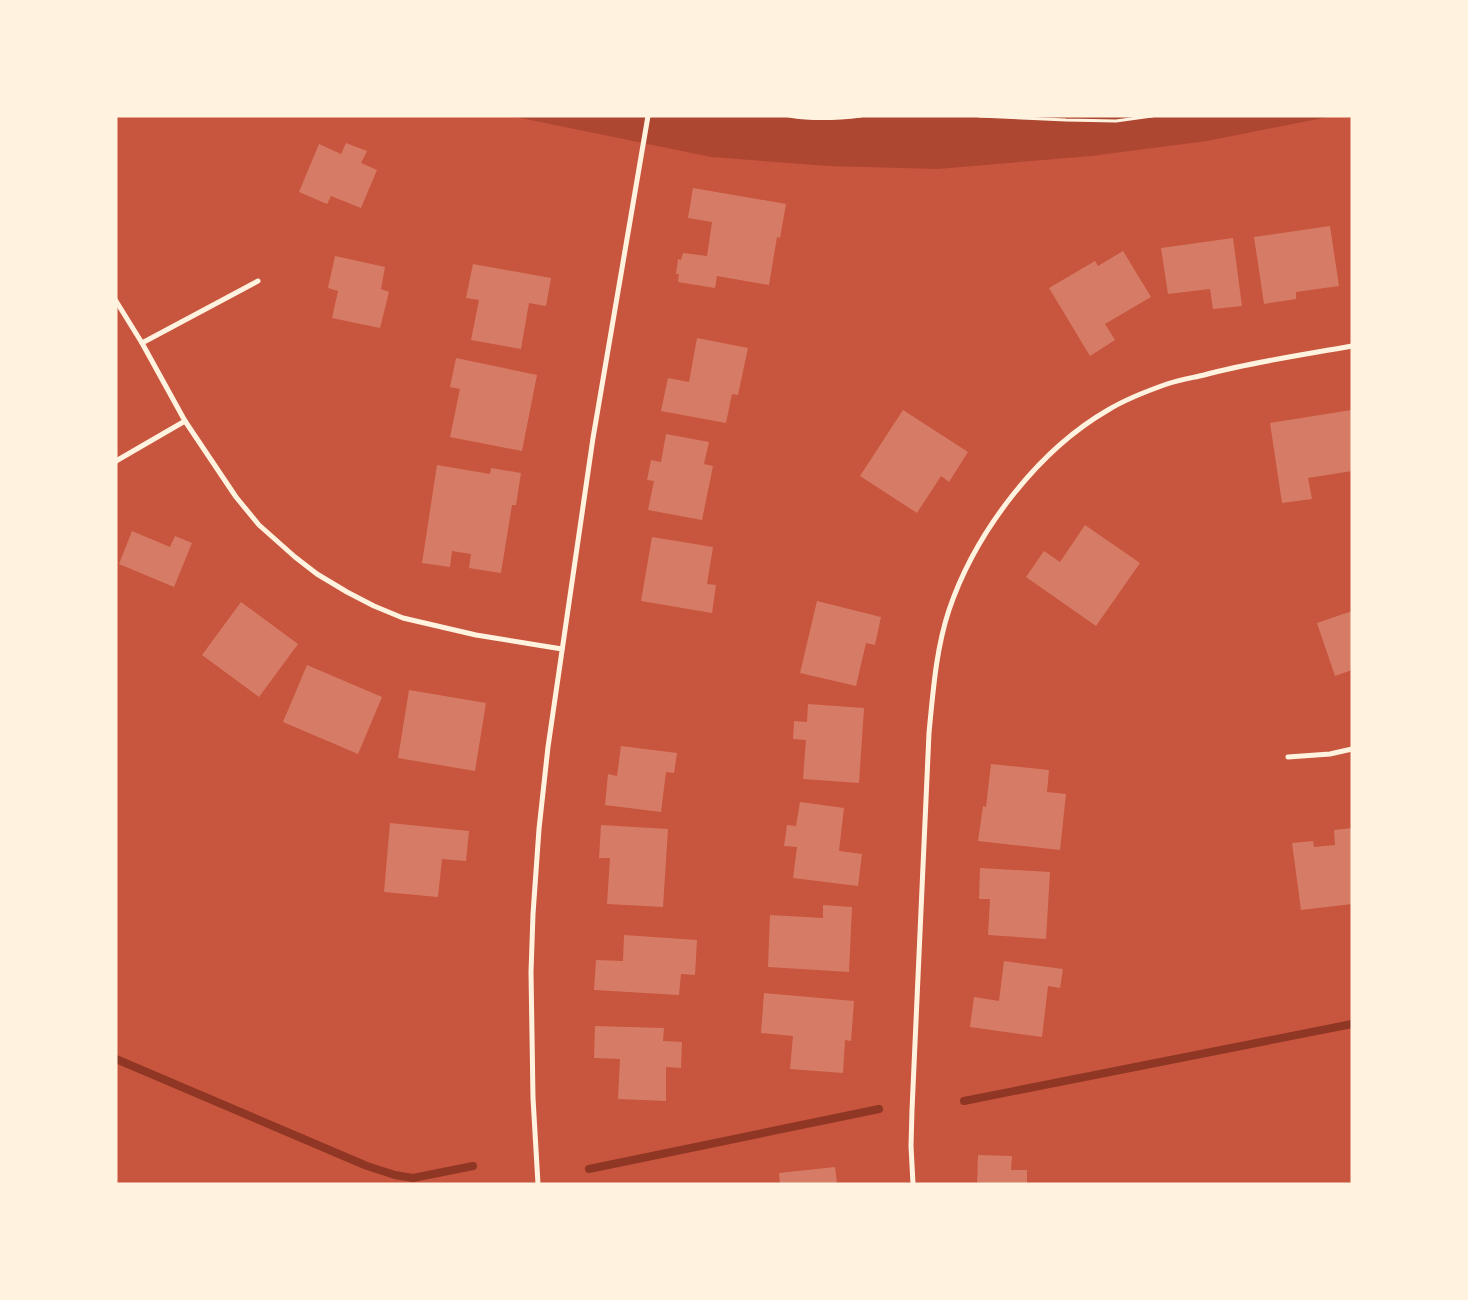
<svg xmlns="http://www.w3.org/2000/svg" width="1468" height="1300" viewBox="0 0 1468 1300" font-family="Cabin,sans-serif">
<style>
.green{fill:#ae4732}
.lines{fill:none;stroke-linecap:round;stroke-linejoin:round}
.stream{stroke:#8f3625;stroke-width:8}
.building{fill:#d67c66}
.path{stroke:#fff3e0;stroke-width:3}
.minor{stroke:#fff3e0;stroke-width:5}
</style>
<rect width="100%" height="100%" fill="#c8553d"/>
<polygon class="green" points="511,116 1333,116 1207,141 1091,156 938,169 828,166 711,157"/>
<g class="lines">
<g class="stream">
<polyline points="116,1059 367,1166 395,1175 413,1178 473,1166"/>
<polyline points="964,1101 1352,1024"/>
<polyline points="589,1169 879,1109"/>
</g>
</g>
<g class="building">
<polygon points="346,143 367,151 361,163 377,170 361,208 331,196 327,204 299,192 319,144 341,154"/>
<polygon points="693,188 786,204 780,238 777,237 769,285 717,276 715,288 678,282 679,274 676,274 678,259 681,260 683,253 707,256 712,222 688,218"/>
<polygon points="1330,226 1339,286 1296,292 1296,299 1264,304 1254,237"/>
<polygon points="1233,238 1242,306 1213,309 1210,289 1168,294 1161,248"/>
<polygon points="1123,251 1151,297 1105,324 1115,340 1090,356 1049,288 1095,261 1098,266"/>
<polygon points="335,256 385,267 381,289 389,292 380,328 332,318 338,291 328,288"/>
<polygon points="473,264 551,278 546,306 529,303 521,349 471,340 479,300 466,298"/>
<polygon points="697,338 748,348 738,395 732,394 726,423 661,411 668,378 689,382"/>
<polygon points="456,358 537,375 522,451 450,437 460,389 450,387"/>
<polygon points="903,410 968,452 949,482 941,476 917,513 860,476"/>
<polygon points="1351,410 1352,471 1308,478 1312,499 1282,503 1270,423"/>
<polygon points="666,434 709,442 704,464 713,466 702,520 648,510 654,481 647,480 651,460 661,462"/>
<polygon points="437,465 490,474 491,468 521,473 516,505 512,505 501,573 469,568 471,554 452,551 450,567 422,563"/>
<polygon points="1085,525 1140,563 1096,626 1026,577 1044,551 1060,562"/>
<polygon points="132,531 170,547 175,536 192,543 174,587 119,564"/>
<polygon points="652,537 713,547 707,584 716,585 712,613 641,601"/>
<polygon points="817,601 881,617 875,645 866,643 856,686 800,673"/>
<polygon points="241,602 298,644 259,697 202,655"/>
<polygon points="1352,611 1352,670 1335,676 1317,623"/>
<polygon points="307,665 382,697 358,754 283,722"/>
<polygon points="409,690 486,703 475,771 398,758"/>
<polygon points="808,704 864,708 859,783 803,779 806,740 793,739 794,721 807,722"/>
<polygon points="621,746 677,753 674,773 666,772 661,812 605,805 608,774 617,776"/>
<polygon points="991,764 1049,770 1047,792 1066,794 1060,850 978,841 983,806 986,807"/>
<polygon points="800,802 844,808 839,851 862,854 858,886 793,878 797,847 784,846 787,825 796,826"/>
<polygon points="390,823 469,831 466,861 442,859 438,897 384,892"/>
<polygon points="601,825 668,829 663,907 607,904 610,858 599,858"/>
<polygon points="1352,828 1352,904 1301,910 1292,843 1313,841 1314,847 1335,845 1334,830"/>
<polygon points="980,868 1050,872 1046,939 988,935 990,899 979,899"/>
<polygon points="823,905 852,907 849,972 768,967 770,915 823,918"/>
<polygon points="624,935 697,940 695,975 681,974 679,995 594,990 596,960 623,961"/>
<polygon points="1004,961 1063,969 1060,988 1048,986 1042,1037 970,1027 974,997 999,1001"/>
<polygon points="764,993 854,1001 851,1041 845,1040 843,1073 790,1069 793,1036 761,1033"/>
<polygon points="595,1026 664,1028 663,1041 682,1042 681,1068 666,1067 666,1101 618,1099 620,1059 594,1058"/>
<polygon points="978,1155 1012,1156 1011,1170 1027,1170 1027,1184 977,1184"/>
<polygon points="835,1167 837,1184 780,1184 779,1173"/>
</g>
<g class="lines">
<g class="path">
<path d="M789,116c24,4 48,3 72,0"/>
<polyline points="979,116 1066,120 1116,121 1152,116"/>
</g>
<g class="minor">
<polyline points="116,301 142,343 185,421 236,497 259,525 295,557 317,574 347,592 374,606 403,618 476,635 562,649"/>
<polyline points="142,343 258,281"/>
<polyline points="116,461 185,421"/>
<polyline points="1288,757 1330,754 1352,749"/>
<polyline points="538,1184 533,1098 531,972 533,914 539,829 548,747 593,438 648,116"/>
<path d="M913,1184l-2,-38 1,-36 17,-377c4,-41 7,-84 20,-123 26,-77 88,-159 159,-200 18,-11 39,-19 59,-26 12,-4 24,-6 37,-9 48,-13 98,-20 148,-29"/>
</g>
</g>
<rect width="1468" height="1300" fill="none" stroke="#fff3e0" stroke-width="235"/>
</svg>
